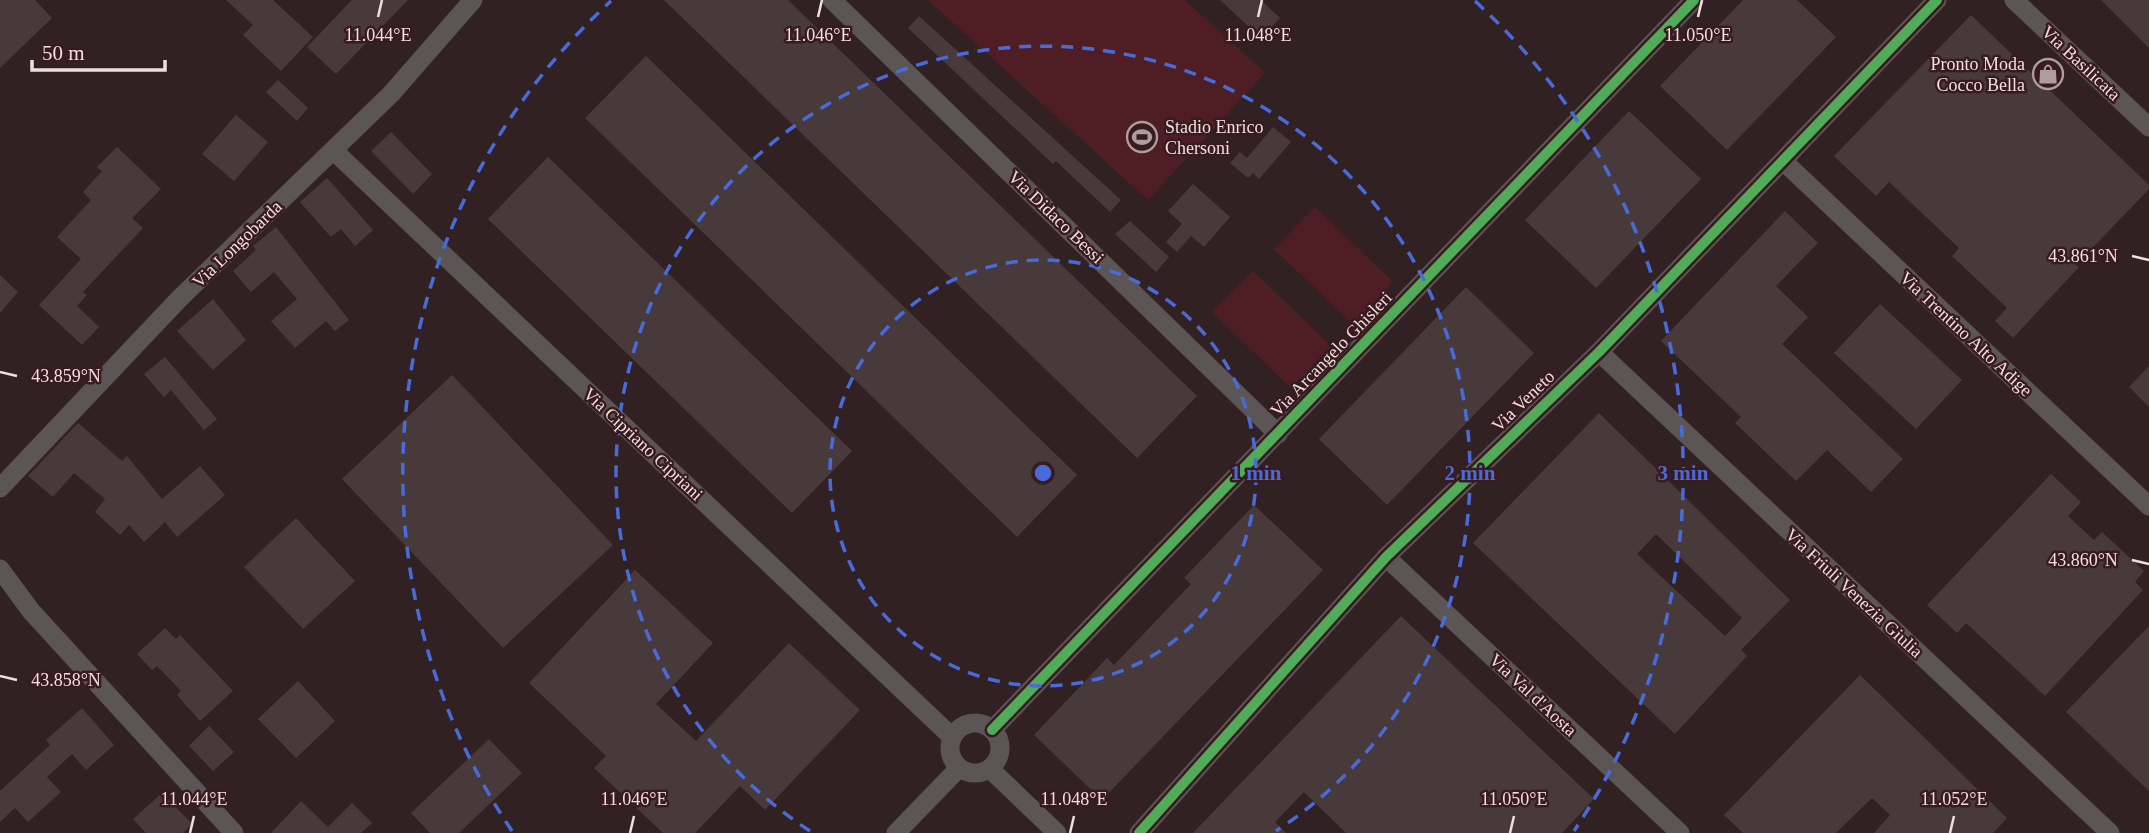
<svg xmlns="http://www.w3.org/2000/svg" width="2149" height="833" viewBox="0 0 2149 833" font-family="'Times New Roman',serif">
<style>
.green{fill:#4f1e25}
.building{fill:#483a3b;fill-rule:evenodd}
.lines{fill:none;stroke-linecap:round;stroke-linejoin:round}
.minor{stroke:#5c5555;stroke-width:19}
.cycleway-casing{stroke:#381b1e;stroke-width:15}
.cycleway{stroke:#51ab58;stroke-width:10}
.ticks{fill:none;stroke:#f2dede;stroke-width:2.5}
.ring{fill:none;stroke:#486bd9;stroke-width:3.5;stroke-dasharray:12 9}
.labels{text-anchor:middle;stroke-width:5;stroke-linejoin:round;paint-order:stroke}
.street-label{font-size:18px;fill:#f2dede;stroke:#381b1e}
.poi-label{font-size:18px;fill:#f2dede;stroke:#381b1e;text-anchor:end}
.ticks-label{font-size:18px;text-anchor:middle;fill:#f2dede;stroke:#381b1e;stroke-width:5;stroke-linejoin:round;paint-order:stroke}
.centre{fill:#486bd9;stroke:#381b1e;stroke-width:3.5}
.ring-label{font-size:21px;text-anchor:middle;font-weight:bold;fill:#486bd9;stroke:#381b1e;stroke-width:5;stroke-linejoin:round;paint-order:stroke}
</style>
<rect width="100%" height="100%" fill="#322123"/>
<g class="green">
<polygon points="928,0 1185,0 1265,73 1148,200"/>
<polygon points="1315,207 1393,282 1353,324 1274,249"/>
<polygon points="1253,271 1331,346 1291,388 1212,312"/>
</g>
<g class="building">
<polygon points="0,0 35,0 52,18 0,68"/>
<polygon points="226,0 273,0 313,37 281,71 243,35 253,25"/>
<polygon points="352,0 408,0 336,74 307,47"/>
<polygon points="664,0 788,0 1197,396 1137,458"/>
<polygon points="1220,0 1261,0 1280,18 1261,38"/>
<polygon points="1743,0 1797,0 1836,37 1727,150 1660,86"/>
<polygon points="2101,0 2149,0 2149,48"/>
<polygon points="1971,15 2149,185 2149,189 2076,265 2079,267 2013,338 1995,321 2007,308 1952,256 1959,248 1889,182 1876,196 1834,156"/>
<polygon points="919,16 1121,200 1110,212 1056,161 1053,164 908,28"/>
<polygon points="646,56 1077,475 1017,537 585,118"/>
<polygon points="278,80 308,108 297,121 266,92"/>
<polygon points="1629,111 1701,179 1596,288 1525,220"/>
<polygon points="236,115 268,142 234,181 202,154"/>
<polygon points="1273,127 1291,142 1259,179 1253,173 1248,178 1230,163 1240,152 1247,158"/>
<polygon points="391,132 432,174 413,194 371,151"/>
<polygon points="117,147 161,189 132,218 143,228 83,292 87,295 77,306 99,327 82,345 39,305 81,259 57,237 91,200 83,192 102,171 97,167"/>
<polygon points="548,157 852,451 792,513 488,219"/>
<polygon points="327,178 373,230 355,246 341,229 331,237 300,202"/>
<polygon points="1193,184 1230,217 1204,247 1191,236 1177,252 1166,242 1182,224 1168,211"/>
<polygon points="1785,211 1818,243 1776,286 1808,317 1782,344 1903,459 1871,492 1827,450 1796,481 1735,423 1741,417 1661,341"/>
<polygon points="1130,221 1169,257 1156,272 1115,234"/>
<polygon points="276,227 349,320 335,331 326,321 295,348 271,321 297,299 274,272 251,292 233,271 256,250 253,246"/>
<polygon points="0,275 18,292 0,313"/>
<polygon points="1466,287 1534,353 1387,505 1319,439"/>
<polygon points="213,299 246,340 213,370 177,331"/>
<polygon points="1880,304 1962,380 1916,429 1834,353"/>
<polygon points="165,357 217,419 204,430 171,390 164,397 144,374"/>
<polygon points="2149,366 2149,407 2129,387"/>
<polygon points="452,375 613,545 503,648 342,479"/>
<path d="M1599,413l191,187 -49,50 6,6 -72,78 -202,-191zM1656,534l86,84 -17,18 -88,-82z"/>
<polygon points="78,423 122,461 127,456 162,499 200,466 225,495 177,537 165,522 144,542 129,525 120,535 95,512 105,499 74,473 53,497 28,476"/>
<polygon points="2051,474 2081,502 2068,516 2094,540 2102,532 2144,571 2135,582 2143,590 2045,696 1966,623 1957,633 1927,605"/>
<polygon points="1254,505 1323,570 1102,800 1034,735 1107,658 1114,665 1191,584 1184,578"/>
<polygon points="296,518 355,581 303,629 244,567"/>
<polygon points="635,570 713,643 656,704 696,741 789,643 860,710 765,810 740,786 695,833 663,833 594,768 606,756 529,683"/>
<polygon points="1401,616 1594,799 1562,833 1346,833 1304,792 1275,822 1286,833 1193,833"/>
<polygon points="2149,626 2149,791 2066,712"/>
<polygon points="165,628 176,639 180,635 233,691 200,721 177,695 181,691 157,666 152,670 137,654"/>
<polygon points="1860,675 2007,818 1993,833 1874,833 1890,815 1872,798 1836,833 1743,833 1724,815"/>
<polygon points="298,681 335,721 296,758 258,719"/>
<polygon points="82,708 114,745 86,770 72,754 47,777 61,792 28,822 15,808 0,822 0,791 50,745 46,740"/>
<polygon points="209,726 234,752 213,771 189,746"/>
<polygon points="489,739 522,773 459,833 430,833 411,813"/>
<polygon points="162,793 192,824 183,833 146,833 133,819"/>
<polygon points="301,801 328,827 352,803 372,823 361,833 271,833"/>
</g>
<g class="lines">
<g class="minor">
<polyline points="832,0 1278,434"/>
<polyline points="2014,0 2149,127"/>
<polyline points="334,151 952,737"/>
<polyline points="1783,161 2149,506"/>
<polyline points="1599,352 2110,833"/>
<polyline points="0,488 179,299 391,94 473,0"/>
<polyline points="1386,557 1680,833"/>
<polyline points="0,569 31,611 234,833"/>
<circle cx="975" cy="748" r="25"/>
<polyline points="992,730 1694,0"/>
<polyline points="990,769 1057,833"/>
<polyline points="896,833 959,768"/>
<polyline points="1139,833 1386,557 1599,352 1937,0"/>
</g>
<g class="cycleway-casing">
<g id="cycleway">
<polyline points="992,730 1694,0"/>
<polyline points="1139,833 1386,557 1599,352 1937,0"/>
</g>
</g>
<use href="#cycleway" class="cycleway"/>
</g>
<path class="ticks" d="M378,17l4,-17M818,17l4,-17M1258,17l4,-17M1698,17l4,-17M2132,256l17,4M0,372l17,4M2132,560l17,4M0,676l17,4M190,833l4,-17M630,833l4,-17M1070,833l4,-17M1510,833l4,-17M1950,833l4,-17"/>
<g class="ring">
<circle cx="1043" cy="473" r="213"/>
<path d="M810 831A427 427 0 1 1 1276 831"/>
<path d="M512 831A640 640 0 0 1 611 1M1475 1A640 640 0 0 1 1574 831"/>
</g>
<defs>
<g id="shop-ring" transform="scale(1.575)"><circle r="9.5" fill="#381b1e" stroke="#af9c9d" stroke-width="1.5"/><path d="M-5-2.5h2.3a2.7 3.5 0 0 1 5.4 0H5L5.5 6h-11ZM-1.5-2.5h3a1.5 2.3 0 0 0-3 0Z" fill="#af9c9d"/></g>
<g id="stadium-ring" transform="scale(1.575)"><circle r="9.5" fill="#381b1e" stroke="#af9c9d" stroke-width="1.5"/><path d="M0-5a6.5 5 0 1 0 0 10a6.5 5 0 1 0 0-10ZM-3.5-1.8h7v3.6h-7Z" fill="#af9c9d"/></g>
</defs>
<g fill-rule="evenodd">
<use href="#shop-ring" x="2048" y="74"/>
<use href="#stadium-ring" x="1142" y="137"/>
</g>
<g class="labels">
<g class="street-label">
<text transform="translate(2081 63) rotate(43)" y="6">Via Basilicata</text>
<text transform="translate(1056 217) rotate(44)" y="6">Via Didaco Bessi</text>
<text transform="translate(237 244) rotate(-44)" y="6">Via Longobarda</text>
<text transform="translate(1966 334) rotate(43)" y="6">Via Trentino Alto Adige</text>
<text transform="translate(1331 354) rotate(-46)" y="6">Via Arcangelo Ghisleri</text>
<text transform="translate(1523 401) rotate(-44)" y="6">Via Veneto</text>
<text transform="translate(643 444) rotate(43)" y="6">Via Cipriano Cipriani</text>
<text transform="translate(1854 593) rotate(43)" y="6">Via Friuli Venezia Giulia</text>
<text transform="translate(1533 695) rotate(43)" y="6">Via Val d'Aosta</text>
</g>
<g class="poi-label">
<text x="2025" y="70">Pronto Moda<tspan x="2025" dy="21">Cocco Bella</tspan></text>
<text x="1165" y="133" text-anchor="start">Stadio Enrico<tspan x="1165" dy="21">Chersoni</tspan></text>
</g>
</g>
<g class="ticks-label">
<text x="378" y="41">11.044°E</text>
<text x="818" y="41">11.046°E</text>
<text x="1258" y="41">11.048°E</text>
<text x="1698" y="41">11.050°E</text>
<text x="2083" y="262">43.861°N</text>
<text x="66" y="382">43.859°N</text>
<text x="2083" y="566">43.860°N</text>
<text x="66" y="686">43.858°N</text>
<text x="194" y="805">11.044°E</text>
<text x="634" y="805">11.046°E</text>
<text x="1074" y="805">11.048°E</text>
<text x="1514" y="805">11.050°E</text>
<text x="1954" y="805">11.052°E</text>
</g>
<circle cx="1043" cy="473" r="10" class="centre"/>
<g class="ring-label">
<text x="1256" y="480">1 min</text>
<text x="1470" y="480">2 min</text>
<text x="1683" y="480">3 min</text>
</g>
<path d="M32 60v10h133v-10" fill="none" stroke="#f2dede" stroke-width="3.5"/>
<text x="42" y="60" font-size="21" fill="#f2dede" stroke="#381b1e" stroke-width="5" paint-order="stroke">50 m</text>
</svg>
